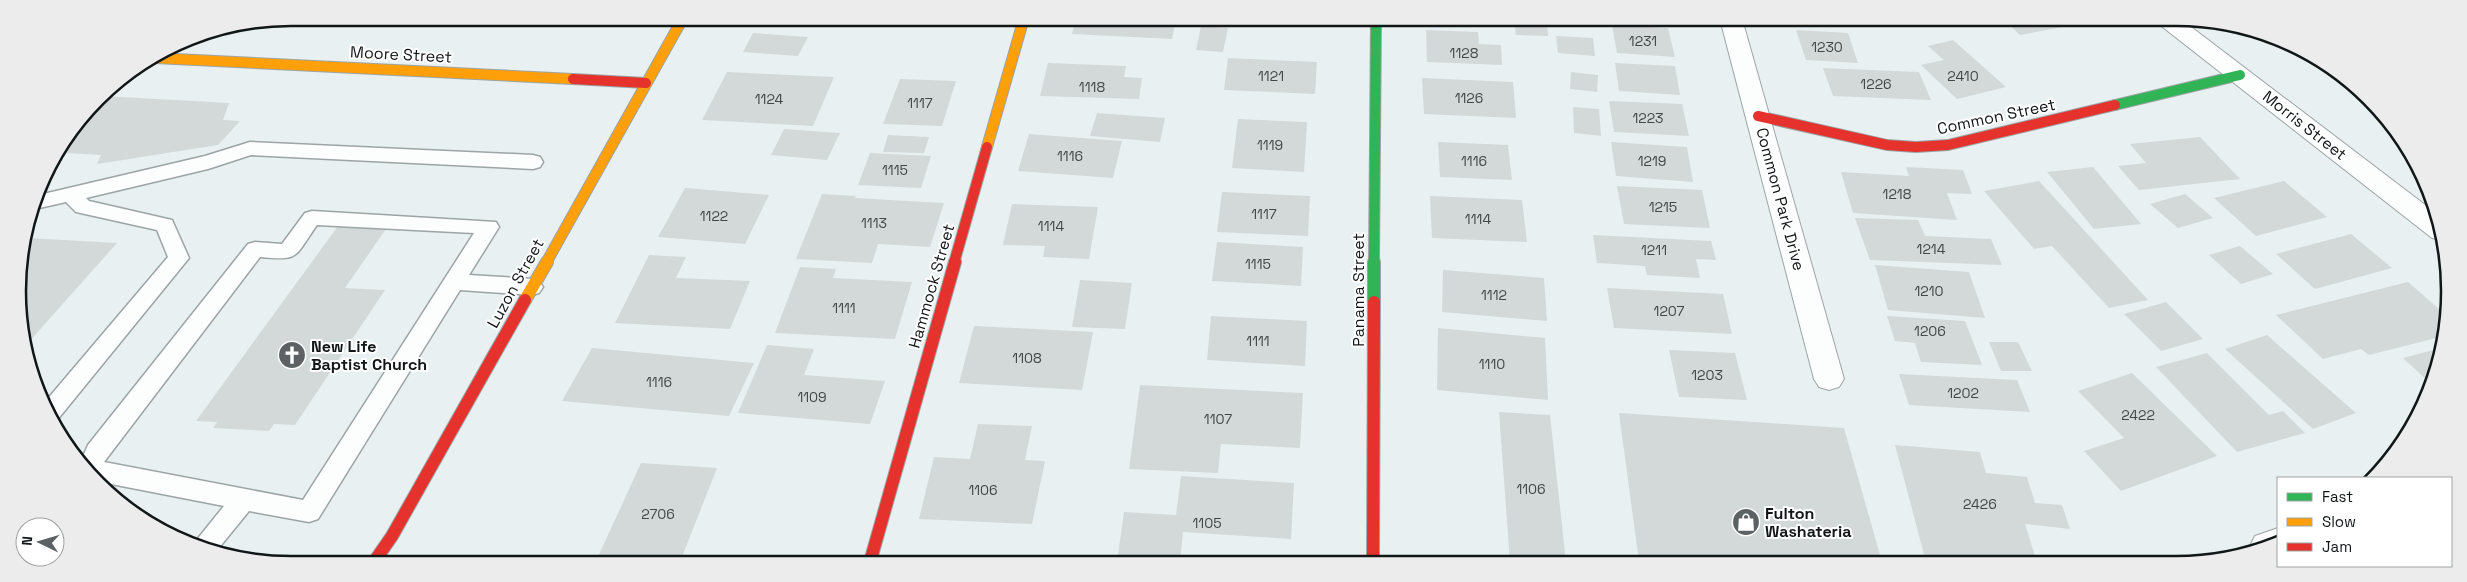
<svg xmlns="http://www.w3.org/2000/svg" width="2467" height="582" viewBox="0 0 2467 582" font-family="'Space Grotesk',sans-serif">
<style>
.building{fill:#d3d9d9}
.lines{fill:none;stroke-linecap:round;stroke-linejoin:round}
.lane-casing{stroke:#9da4a5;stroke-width:3}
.street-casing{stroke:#9da4a5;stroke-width:2}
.fast-far1-casing{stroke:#9da4a5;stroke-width:12}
.fast-casing{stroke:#9da4a5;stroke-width:14}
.slow-far1-casing{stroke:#9da4a5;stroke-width:12}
.slow-casing{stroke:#9da4a5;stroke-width:14}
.jam-far1-casing{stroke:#9da4a5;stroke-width:12}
.jam-casing{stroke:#9da4a5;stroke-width:14}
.lane{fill:#fcfdfd;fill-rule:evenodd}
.street{fill:#fcfdfd;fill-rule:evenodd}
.fast-far1{stroke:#30b455;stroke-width:10}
.fast{stroke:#30b455;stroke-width:12}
.slow-far1{stroke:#ff9f0a;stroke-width:10}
.slow{stroke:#ff9f0a;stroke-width:12}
.jam-far1{stroke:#e5322d;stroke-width:10}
.jam{stroke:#e5322d;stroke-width:12}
.labels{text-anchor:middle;stroke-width:4;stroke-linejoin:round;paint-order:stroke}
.number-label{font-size:14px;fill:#424748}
.street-label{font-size:16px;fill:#111617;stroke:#fff}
.poi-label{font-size:16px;font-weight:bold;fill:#111617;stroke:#fff;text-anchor:start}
.rim{fill:none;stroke:#111617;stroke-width:2.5}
</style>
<rect width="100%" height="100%" fill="#e8f0f2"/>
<g class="building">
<polygon points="291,18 312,18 306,24 271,22"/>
<polygon points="1076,18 1169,19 1176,19 1172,39 1072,34"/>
<polygon points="1236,19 1307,19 1307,27 1235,23"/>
<polygon points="1514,19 1547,20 1548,36 1516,35"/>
<polygon points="1794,19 1846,19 1848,25 1794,22"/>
<polygon points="2004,20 2088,20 2090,22 2020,35"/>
<polygon points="1612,25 1668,28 1675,57 1617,53"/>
<polygon points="1201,26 1228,28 1223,52 1196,50"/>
<polygon points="1426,30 1478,32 1479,44 1501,45 1502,65 1427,62"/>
<polygon points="1796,30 1848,33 1858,63 1806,60"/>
<polygon points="753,33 808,37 798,56 743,52"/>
<polygon points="1556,36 1593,38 1595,56 1558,53"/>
<polygon points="1953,40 2006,87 1957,99 1921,65 1944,60 1928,46"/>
<polygon points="1228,58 1317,62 1315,94 1224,90"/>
<polygon points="1048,63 1126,66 1124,77 1142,78 1139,99 1040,96"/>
<polygon points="1615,63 1675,66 1680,95 1619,91"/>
<polygon points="1823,68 1919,72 1931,100 1833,96"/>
<polygon points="727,72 834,77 813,126 702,120"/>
<polygon points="1571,72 1598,75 1597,92 1570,89"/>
<polygon points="1422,78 1513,82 1516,118 1424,114"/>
<polygon points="900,79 956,81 942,126 883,124"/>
<polygon points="103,96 229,103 223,120 240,121 218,145 97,164 101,155 67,153 74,136 72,136"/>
<polygon points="1609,101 1682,104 1689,136 1614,132"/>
<polygon points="1573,107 1599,109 1601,136 1574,133"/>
<polygon points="1097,113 1165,118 1160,142 1090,136"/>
<polygon points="1238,119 1307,122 1304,172 1232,168"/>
<polygon points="784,129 840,133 827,160 771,155"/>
<polygon points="1029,134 1122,141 1113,178 1018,171"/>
<polygon points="888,135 929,137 924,153 883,152"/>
<polygon points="2200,137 2240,179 2139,190 2118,166 2146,163 2130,144"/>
<polygon points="1438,142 1508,145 1512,180 1440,177"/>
<polygon points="1611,142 1687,147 1693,182 1616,176"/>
<polygon points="870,153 931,156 921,188 858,185"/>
<polygon points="1906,167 1963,170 1972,194 1947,193 1957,220 1853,213 1841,172 1909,176"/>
<polygon points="2093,167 2141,224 2094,229 2047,172"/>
<polygon points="2039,181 2148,300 2109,308 2052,246 2034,249 1984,191"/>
<polygon points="2284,181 2327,217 2256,236 2214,198"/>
<polygon points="1617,186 1702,190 1710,228 1624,224"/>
<polygon points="685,188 769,195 745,244 658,237"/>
<polygon points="1222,192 1310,196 1308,236 1217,232"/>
<polygon points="822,194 856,196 855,198 944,203 930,247 878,244 872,263 796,259"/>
<polygon points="2185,194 2213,218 2178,228 2150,204"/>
<polygon points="1430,196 1522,200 1527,242 1432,238"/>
<polygon points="1012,204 1098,207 1089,259 1043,257 1045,246 1003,245"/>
<polygon points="1855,218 1918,220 1925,236 1991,239 2002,265 1870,260"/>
<polygon points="338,226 386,229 345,288 385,290 295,425 274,424 269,431 213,428 217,422 196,421"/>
<polygon points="2351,234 2392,268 2315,289 2276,254"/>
<polygon points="1593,235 1711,241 1716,260 1696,259 1700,278 1647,275 1645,266 1597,263"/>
<polygon points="27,238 117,243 27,344 18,273"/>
<polygon points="1217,242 1303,247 1301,286 1212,281"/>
<polygon points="2240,246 2273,274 2241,284 2209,255"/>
<polygon points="649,255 686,257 676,278 750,281 730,329 615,323"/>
<polygon points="1875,265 1969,272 1985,318 1888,310"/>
<polygon points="800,267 836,269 833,278 912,282 895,339 775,333"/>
<polygon points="1443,270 1544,278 1547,321 1442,312"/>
<polygon points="1080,280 1132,283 1125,329 1072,327"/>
<polygon points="2408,282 2446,315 2447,327 2444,336 2369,355 2361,349 2323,359 2276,315"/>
<polygon points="1607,288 1723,294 1732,334 1614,328"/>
<polygon points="2166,302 2203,339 2161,351 2124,314"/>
<polygon points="1211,316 1307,321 1305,366 1207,360"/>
<polygon points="1887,316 1965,321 1982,365 1921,362 1915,343 1895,341"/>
<polygon points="974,326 1093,332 1082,390 959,383"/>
<polygon points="1438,328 1545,338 1548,400 1437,390"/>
<polygon points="2267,335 2356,413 2313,429 2225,349"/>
<polygon points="1989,342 2018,342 2032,371 2001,371"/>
<polygon points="767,345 814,349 804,375 885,381 870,424 738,413"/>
<polygon points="592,348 754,363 729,416 562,401"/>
<polygon points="2441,348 2430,383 2403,358"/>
<polygon points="1669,350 1735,353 1747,400 1679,397"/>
<polygon points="2207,353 2269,415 2283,411 2305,433 2237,452 2156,367"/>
<polygon points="2132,373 2217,456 2121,491 2084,451 2124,438 2078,391"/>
<polygon points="1899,374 2017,380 2030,412 1909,405"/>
<polygon points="1140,385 1303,393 1300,448 1221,444 1218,473 1129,469"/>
<polygon points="1499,412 1550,415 1566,562 1510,562"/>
<polygon points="1619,413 1844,428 1882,562 1639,562"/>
<polygon points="978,424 1032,426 1025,460 1045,461 1032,524 919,519 934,457 970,459"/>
<polygon points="1895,445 1980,452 1986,473 2027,477 2035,503 2062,505 2070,529 2025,524 2037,562 1926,562"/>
<polygon points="641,463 717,468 680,562 597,559"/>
<polygon points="1181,476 1294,483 1291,539 1183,532 1180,562 1117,562 1124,512 1176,515"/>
</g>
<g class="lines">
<g class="lane-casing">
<g id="lane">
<polygon points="250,142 533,155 540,157 543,162 540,167 533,169 251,155 208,169 86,198 89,201 172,220 189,258 58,419 54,420 45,402 168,257 157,230 76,212 66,202 35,209 39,195 205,156"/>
<path d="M312,211l184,11 3,5 -30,48 63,4 7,2 4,6 -4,6 -7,2 -72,-5 -142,229 -9,3 -60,-11 -31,38 -23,-7 29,-36 -118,-23 -26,-20 8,-18 160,-201 7,-2 27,2 23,-31zM317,225l157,8 -171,267 -199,-38 156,-205c41,4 34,0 57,-32z"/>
</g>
</g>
<g class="street-casing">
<g id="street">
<polygon points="1720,19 1742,19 1844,379 1839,387 1829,390 1819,387 1814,379"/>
<polygon points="2157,20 2182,20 2437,214 2440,220 2442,240 2432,238 2160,25"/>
<polygon points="2278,528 2278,542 2252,550 2250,546 2255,536"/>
</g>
</g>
<g class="fast-far1-casing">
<g id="fast-far1">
<polyline points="2115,105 2240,75"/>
<polyline points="1374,263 1376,19"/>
</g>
</g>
<g class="fast-casing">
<polyline id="fast" points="1374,302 1374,262"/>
</g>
<g class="slow-far1-casing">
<g id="slow-far1">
<polyline points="155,58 573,79"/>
<polyline points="987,147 1024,18"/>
<polyline points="546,263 683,18"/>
</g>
</g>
<g class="slow-casing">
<polyline id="slow" points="525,300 547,262"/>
</g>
<g class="jam-far1-casing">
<g id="jam-far1">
<polyline points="573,79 646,83"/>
<polyline points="1758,116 1887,145 1916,147 1948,145 2115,105"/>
<polyline points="954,263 987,147"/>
</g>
</g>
<g class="jam-casing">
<g id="jam">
<polyline points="374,562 392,536 525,300"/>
<polyline points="870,562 955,262"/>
<polyline points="1373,562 1374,302"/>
</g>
</g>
<use href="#lane" class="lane"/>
<use href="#street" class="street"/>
<use href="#fast-far1" class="fast-far1"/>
<use href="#fast" class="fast"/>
<use href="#slow-far1" class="slow-far1"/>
<use href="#slow" class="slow"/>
<use href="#jam-far1" class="jam-far1"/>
<use href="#jam" class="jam"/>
</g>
<defs>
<g id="church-disc" transform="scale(1.4375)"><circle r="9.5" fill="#5c6264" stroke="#fff"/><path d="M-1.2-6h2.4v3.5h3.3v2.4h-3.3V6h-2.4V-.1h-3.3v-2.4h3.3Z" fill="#fff"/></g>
<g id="shop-disc" transform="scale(1.4375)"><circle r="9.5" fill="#5c6264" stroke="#fff"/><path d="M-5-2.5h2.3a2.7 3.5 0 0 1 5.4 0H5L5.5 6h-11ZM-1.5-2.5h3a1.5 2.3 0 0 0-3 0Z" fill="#fff"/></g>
</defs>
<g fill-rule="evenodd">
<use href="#church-disc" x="292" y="355"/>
<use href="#shop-disc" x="1746" y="522"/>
</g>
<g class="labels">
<g class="number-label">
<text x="1643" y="46">1231</text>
<text x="1827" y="52">1230</text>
<text x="1464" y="58">1128</text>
<text x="1271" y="81">1121</text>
<text x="1963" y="81">2410</text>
<text x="1876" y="89">1226</text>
<text x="1092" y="92">1118</text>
<text x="1469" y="103">1126</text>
<text x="769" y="104">1124</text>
<text x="920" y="108">1117</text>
<text x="1648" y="123">1223</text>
<text x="1270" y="150">1119</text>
<text x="1070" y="161">1116</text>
<text x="1474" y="166">1116</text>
<text x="1652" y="166">1219</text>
<text x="895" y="175">1115</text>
<text x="1897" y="199">1218</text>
<text x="1663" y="212">1215</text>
<text x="1264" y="219">1117</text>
<text x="714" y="221">1122</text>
<text x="1478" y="224">1114</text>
<text x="874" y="228">1113</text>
<text x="1051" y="231">1114</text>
<text x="1931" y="254">1214</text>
<text x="1654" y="255">1211</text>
<text x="1258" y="269">1115</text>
<text x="1929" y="296">1210</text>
<text x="1494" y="300">1112</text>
<text x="844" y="313">1111</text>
<text x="1669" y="316">1207</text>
<text x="1930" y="336">1206</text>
<text x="1258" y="346">1111</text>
<text x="1027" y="363">1108</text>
<text x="1492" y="369">1110</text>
<text x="1707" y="380">1203</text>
<text x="659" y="387">1116</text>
<text x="1963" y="398">1202</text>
<text x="812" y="402">1109</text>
<text x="2138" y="420">2422</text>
<text x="1218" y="424">1107</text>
<text x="1531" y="494">1106</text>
<text x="983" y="495">1106</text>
<text x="1980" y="509">2426</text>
<text x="658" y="519">2706</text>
<text x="1207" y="528">1105</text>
</g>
<g class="street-label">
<text transform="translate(401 54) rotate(3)" y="6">Moore Street</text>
<text transform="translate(1996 116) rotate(-12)" y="6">Common Street</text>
<text transform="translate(2305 125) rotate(38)" y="6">Morris Street</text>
<text transform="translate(1781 199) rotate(75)" y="6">Common Park Drive</text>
<text transform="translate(515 283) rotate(-61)" y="6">Luzon Street</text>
<text transform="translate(931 286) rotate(-74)" y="6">Hammock Street</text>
<text transform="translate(1358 290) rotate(-90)" y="6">Panama Street</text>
</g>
<g class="poi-label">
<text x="311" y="352">New Life<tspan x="311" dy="18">Baptist Church</tspan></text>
<text x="1765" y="519">Fulton<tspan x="1765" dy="18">Washateria</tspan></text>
</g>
</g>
<path d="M0 0H2467V582H0ZM291 26H2176A265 265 0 0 1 2441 291V291A265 265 0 0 1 2176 556H291A265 265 0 0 1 26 291V291A265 265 0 0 1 291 26Z" fill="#ececec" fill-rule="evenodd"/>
<path class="rim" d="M291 26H2176A265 265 0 0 1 2441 291V291A265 265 0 0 1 2176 556H291A265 265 0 0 1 26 291V291A265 265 0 0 1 291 26Z"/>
<rect x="2277" y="477" width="175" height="90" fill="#ffffff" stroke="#a0a2a2"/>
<rect x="2287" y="493" width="25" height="8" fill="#30b455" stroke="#a0a2a2"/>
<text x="2322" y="502" font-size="15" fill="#111617">Fast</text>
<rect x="2287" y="518" width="25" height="8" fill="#ff9f0a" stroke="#a0a2a2"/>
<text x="2322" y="527" font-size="15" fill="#111617">Slow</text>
<rect x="2287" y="543" width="25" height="8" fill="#e5322d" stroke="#a0a2a2"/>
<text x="2322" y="552" font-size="15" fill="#111617">Jam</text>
<g transform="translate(40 542) rotate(275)"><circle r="24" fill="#ffffff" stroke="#a0a2a2"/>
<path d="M0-4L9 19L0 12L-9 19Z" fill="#5c6264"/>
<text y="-8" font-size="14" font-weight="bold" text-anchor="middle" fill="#111617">N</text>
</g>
</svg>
